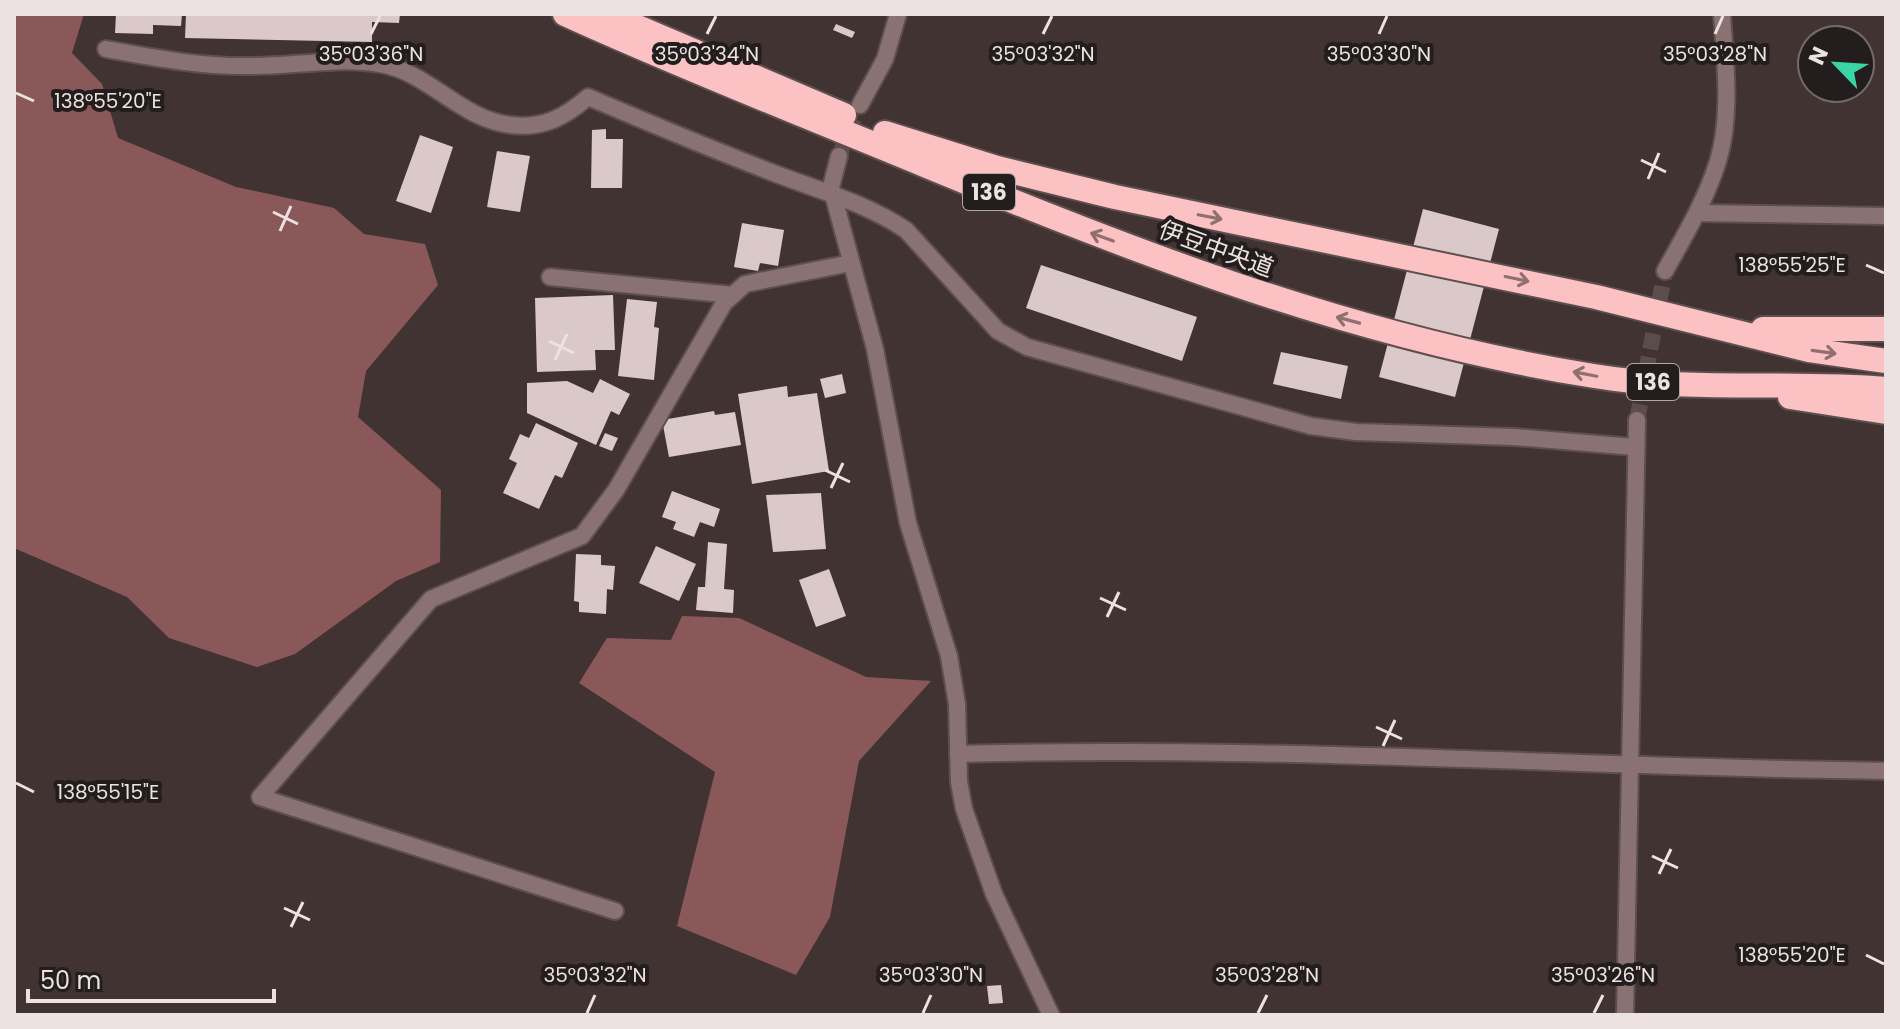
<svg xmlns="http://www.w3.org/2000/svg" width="1900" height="1029" viewBox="0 0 1900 1029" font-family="Poppins,'Noto Sans JP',sans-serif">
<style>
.forest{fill:#8b585a}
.building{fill:#dbc9c9}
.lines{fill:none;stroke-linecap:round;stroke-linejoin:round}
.minor-tunnel{stroke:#5c4d4d;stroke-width:16;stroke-dasharray:16 8;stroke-linecap:butt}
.service-casing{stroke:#5d4f4f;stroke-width:20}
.minor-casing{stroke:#5d4f4f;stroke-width:20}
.motorway-casing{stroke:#5d4f4f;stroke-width:28}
.service{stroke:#8a7272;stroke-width:16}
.minor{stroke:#8a7272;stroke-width:16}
.motorway{stroke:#fcc1c2;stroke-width:24}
.oneway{stroke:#906f70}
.ticks{fill:none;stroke:#ece2e2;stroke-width:3}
.labels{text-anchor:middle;stroke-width:8;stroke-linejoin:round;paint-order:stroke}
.shield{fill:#231d1d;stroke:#b0a7a7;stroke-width:2}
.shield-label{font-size:22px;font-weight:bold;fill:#ece2e2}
.street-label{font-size:24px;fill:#ece2e2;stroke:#231d1d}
.ticks-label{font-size:20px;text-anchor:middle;fill:#ece2e2;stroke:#231d1d;stroke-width:8;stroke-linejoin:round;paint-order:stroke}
</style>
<rect width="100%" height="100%" fill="#423333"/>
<g class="forest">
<polygon points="14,14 84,14 72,53 102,84 118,138 236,187 334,208 364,234 425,244 438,285 366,371 358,417 441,490 440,562 396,581 295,654 257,667 169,638 127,597 14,548"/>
<polygon points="682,616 739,618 866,677 931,681 859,761 830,917 796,975 677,926 715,772 579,683 607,638 671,640"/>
</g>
<g class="building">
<polygon points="116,14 182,14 181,26 153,25 153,34 115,33"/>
<polygon points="186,14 400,14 399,23 372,22 372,42 185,38"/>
<polygon points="836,24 855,32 852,38 833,30"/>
<polygon points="606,129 606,139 623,139 622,188 591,188 592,130"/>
<polygon points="420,135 453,147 431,213 396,201"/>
<polygon points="497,151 530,156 520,212 487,207"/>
<polygon points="1423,209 1499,229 1455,397 1379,377"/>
<polygon points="742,223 784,230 778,266 760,263 758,271 734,267"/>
<polygon points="1041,265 1197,317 1182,361 1026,308"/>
<polygon points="613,295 615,350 595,350 596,370 537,372 535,298"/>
<polygon points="627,299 657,302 654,327 659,328 654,380 618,376"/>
<polygon points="1281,352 1348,366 1341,399 1273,384"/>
<polygon points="842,374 846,393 825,398 820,379"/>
<polygon points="600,379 630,394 619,415 611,411 596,445 527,413 527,383 567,381 593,393"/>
<polygon points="787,386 788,397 817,393 829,471 752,484 738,394"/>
<polygon points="714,411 715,415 735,412 741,445 669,457 662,420"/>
<polygon points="536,423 578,443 562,478 555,475 539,509 503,493 517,463 509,459 520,434 529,438"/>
<polygon points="605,433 618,438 612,451 599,446"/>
<polygon points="672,491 720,509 714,527 700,522 694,537 673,529 676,522 662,517"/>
<polygon points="821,493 826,549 773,552 766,495"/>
<polygon points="708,542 727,544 724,589 734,590 733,613 696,610 698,587 705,587"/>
<polygon points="656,546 696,564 679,601 639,583"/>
<polygon points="576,554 601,555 601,565 615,566 613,590 607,589 606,614 579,612 579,602 574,601"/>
<polygon points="829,569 846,616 816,627 799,580"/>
<polygon points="1001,985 1003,1003 989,1004 987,986"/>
</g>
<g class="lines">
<g class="minor-tunnel">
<polyline points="839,156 860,105"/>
<polyline points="1637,420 1665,271"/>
</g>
<g class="service-casing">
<g id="service">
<path d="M106,49c49,9 96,18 146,17 41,0 87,-9 128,-2 49,8 81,56 131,61 32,4 54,-8 77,-28 61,26 121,51 183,75 46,18 93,30 135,58l92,101 29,16 284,79 45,6 158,5 120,10"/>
<polyline points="1697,213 1886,216"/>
<path d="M958,754c308,-9 620,13 928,17"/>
</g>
</g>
<g class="minor-casing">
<g id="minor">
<polyline points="860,105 885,59 898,14"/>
<polyline points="839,156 831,187 875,349 908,523 949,656 957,704 959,782 964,809 994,894 1051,1015"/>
<path d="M1665,271c20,-36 41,-71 53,-110 14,-46 7,-100 4,-147"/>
<polyline points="550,277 733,295"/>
<polyline points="615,911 260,797 431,599 582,536 616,490 724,303 745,284 851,263"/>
<polyline points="1625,1015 1637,420"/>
</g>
</g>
<g class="motorway-casing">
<g id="motorway">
<path d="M565,14c112,51 226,96 340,143 223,93 449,181 689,219 96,16 195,5 292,13"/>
<polyline points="607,14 844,115"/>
<polyline points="885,133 997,168 1115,197 1596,297 1809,350 1886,361"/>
<polyline points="1763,329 1886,329"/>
<polyline points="1790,397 1886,412"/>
</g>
</g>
<use href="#service" class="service"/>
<use href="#minor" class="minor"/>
<use href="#motorway" class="motorway"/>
</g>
<defs><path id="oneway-shaft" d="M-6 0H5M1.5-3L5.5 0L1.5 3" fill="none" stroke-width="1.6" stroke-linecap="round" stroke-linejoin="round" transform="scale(2)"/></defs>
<g class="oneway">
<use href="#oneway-shaft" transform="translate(1210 217) rotate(11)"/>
<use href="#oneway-shaft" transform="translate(1102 237) rotate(-160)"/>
<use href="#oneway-shaft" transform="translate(1517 279) rotate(12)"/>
<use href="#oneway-shaft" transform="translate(1348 320) rotate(-165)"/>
<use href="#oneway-shaft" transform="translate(1824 352) rotate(8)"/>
<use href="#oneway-shaft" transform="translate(1585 374) rotate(-169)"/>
</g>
<path class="ticks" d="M371,34l9,-18M707,34l9,-18M1043,34l9,-18M1379,34l8,-18M1715,34l8,-18M16,93l18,8M1641,160l25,12M1648,179l11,-26M273,212l25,12M280,231l11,-25M1866,265l18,8M549,341l25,12M555,360l12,-26M825,470l25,12M831,488l12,-25M1100,598l26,12M1107,617l12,-25M1376,727l26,12M1383,746l12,-26M16,783l18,9M1652,856l26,12M1659,874l12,-25M284,908l26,12M291,927l12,-25M1866,955l18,9M587,1013l8,-18M923,1013l8,-18M1258,1013l9,-18M1594,1013l9,-18"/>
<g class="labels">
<g class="shield">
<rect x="963" y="174" width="52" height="36" rx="6"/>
<rect x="1627" y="364" width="52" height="36" rx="6"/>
</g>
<g class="shield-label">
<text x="989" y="200">136</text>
<text x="1653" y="390">136</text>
</g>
<g class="street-label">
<text transform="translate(1216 249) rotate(20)" y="8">伊豆中央道</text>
</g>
</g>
<g class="ticks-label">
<text x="371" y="61">35°03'36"N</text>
<text x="707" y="61">35°03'34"N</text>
<text x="1043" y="61">35°03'32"N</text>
<text x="1379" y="61">35°03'30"N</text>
<text x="1715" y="61">35°03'28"N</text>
<text x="108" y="108">138°55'20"E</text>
<text x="1792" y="272">138°55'25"E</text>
<text x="108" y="799">138°55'15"E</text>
<text x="1792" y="962">138°55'20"E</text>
<text x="595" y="982">35°03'32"N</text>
<text x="931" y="982">35°03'30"N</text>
<text x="1267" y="982">35°03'28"N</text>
<text x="1603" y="982">35°03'26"N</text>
</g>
<rect width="1900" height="1029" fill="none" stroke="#ece2e2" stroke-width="32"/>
<g transform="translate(1836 64) rotate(295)"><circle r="38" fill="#231d1d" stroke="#736c6c" stroke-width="2"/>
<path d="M0-6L14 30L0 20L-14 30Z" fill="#3bd4a4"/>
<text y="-12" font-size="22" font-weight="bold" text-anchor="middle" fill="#ece2e2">N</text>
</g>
<path d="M28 989v12h246v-12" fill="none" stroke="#ece2e2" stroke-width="4"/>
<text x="40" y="989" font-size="24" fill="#ece2e2" stroke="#231d1d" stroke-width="6" paint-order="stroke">50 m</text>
</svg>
